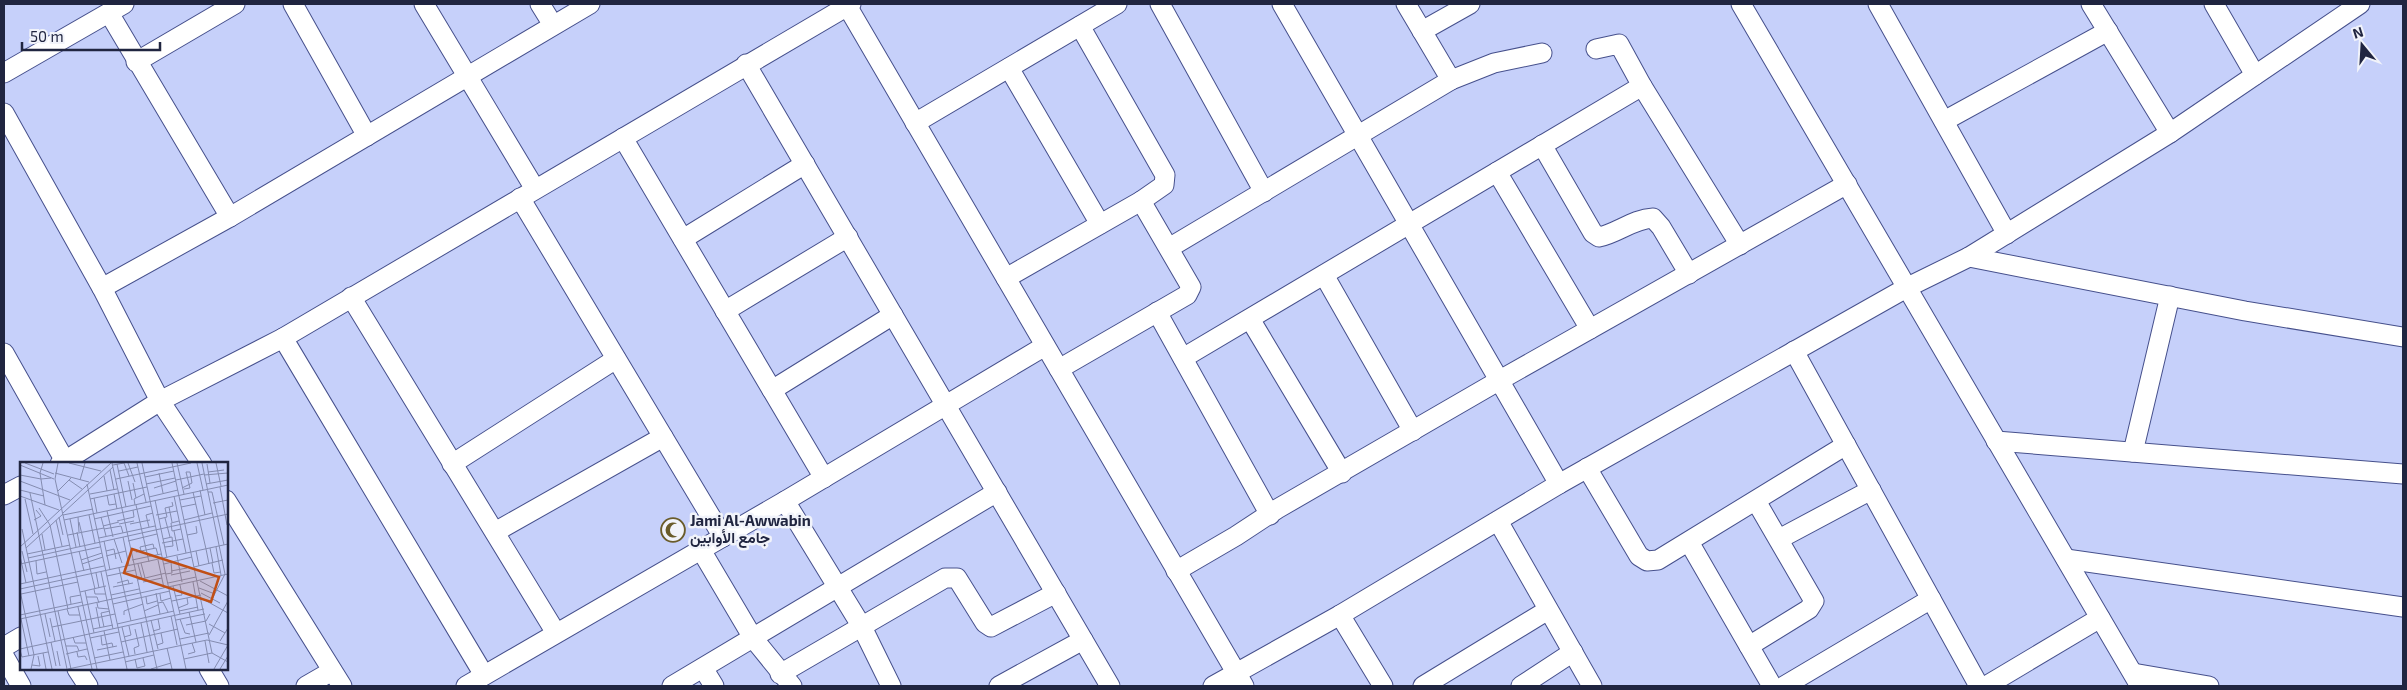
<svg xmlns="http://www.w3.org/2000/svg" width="2407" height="690" viewBox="0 0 2407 690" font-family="'Exo 2',Vazirmatn,sans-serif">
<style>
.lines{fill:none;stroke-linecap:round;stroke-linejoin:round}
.minor-casing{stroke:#46508c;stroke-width:21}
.minor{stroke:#fff;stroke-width:19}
.labels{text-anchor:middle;stroke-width:5;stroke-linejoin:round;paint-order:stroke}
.poi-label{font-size:15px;font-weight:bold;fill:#202540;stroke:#f1f3fa;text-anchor:start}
.inset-road{fill:none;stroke:#848cb0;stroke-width:1}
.view{fill:#c04f16;fill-opacity:0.15;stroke:#c04f16;stroke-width:2.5}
.inset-edge{fill:none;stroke:#202540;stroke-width:2.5}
</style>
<rect width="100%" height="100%" fill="#c6d0fa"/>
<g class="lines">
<g class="minor-casing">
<g id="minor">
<polyline points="293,4 367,136"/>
<polyline points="424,4 535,189"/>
<polyline points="540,4 553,25"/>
<polyline points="846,4 1244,686"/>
<polyline points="1160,4 1264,192"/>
<polyline points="1282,4 1559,484"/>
<polyline points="1406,4 1451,80"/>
<polyline points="1741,4 2140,686"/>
<polyline points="1878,4 2007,234"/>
<polyline points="2091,4 2170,133"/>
<polyline points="2214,4 2255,75"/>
<polyline points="109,13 230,217"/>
<polyline points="1422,31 1470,4"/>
<polyline points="1596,49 1619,44 1642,86 1740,245"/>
<polyline points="136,62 235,4"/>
<polyline points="746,64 1110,686"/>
<polyline points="1009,68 1100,224"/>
<polyline points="4,73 124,4"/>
<polyline points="4,113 102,288 160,401 202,464"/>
<polyline points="1944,121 2108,31"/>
<polyline points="915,123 1117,4"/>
<polyline points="623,138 824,478"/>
<path d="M1542,145l51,88 6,4c19,-4 34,-18 54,-19l8,9 28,47"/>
<polyline points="1497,172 1590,329"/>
<polyline points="520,198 723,537"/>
<polyline points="683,239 805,164"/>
<polyline points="1169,248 1451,80 1494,63 1542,53"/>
<polyline points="1969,257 2245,311 2403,337"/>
<polyline points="1324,275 1413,431"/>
<polyline points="1006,278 1141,201 1164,185 1165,175 1080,26"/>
<polyline points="102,288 230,217 590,4"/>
<polyline points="351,297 556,633"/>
<polyline points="725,311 848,237"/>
<polyline points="1157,312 1270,515"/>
<polyline points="1250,319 1342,473"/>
<polyline points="283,338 484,675"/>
<polyline points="1794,351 1979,686"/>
<polyline points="4,353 65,461"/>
<polyline points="1183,358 1642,86"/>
<polyline points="1059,369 1187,295 1191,287 1141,201"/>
<polyline points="772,390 893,315"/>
<polyline points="1996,441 2403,474"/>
<polyline points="2133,452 2170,296"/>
<polyline points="60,464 160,401 283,338 851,4"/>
<polyline points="452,464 616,359"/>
<polyline points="1587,468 1639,556 1647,561 1658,560 1846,445"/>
<polyline points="4,495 21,486"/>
<polyline points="226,500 342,686"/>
<polyline points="785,501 862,627 891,686"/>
<polyline points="1498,521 1592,686"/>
<polyline points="495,532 663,437"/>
<polyline points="1779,539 1871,490"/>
<polyline points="1689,542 1772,686"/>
<polyline points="701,550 753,638 792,686"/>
<polyline points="2066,559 2403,607"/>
<polyline points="1176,571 1236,536 1277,509 1500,380 1847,184"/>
<polyline points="1340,615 1383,686"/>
<polyline points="1749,646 1809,609 1814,601 1756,501"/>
<polyline points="4,647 21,637"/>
<polyline points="4,656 21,686"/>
<polyline points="703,668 714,686"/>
<polyline points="77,669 88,686"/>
<polyline points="209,669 219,686"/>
<polyline points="2133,673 2209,686"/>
<polyline points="780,674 945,578 957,578 985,623 991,627 1056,593"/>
<polyline points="306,686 332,671"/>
<polyline points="466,686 785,501 1045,346"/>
<polyline points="672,686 997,492"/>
<polyline points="999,686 1083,640"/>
<polyline points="1213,686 1340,615 1559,484 1908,287 1969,257 2170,133 2360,4"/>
<polyline points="1423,686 1548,610"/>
<polyline points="1521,686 1573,652"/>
<polyline points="1784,686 1931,599"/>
<polyline points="1986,686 2100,618"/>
</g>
</g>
<use href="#minor" class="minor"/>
</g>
<defs>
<g id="mosque-ring" transform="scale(1.25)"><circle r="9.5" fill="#f1f3fa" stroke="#6a5c2a" stroke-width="1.5"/><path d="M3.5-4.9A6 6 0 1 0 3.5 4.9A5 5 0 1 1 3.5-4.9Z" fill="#6a5c2a"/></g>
</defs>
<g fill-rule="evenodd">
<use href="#mosque-ring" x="673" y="530"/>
</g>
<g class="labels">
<g class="poi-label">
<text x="690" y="526">Jami Al-Awwabin<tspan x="690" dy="17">جامع الأوابين</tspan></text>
</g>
</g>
<g transform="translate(20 462)">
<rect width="208" height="208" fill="#c6d0fa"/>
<path class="inset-road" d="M5,1l29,11M23,1l-3,10 5,32M38,1l-3,16 42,190M49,1l32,8M92,1l45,206M108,1l7,19M117,1l9,39M122,1l44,206M152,1l40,190M157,1l7,31M177,1l6,27M182,1l23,111 -15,29M196,1l5,23M97,2l9,43M187,2l3,19M0,3l34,14M93,3l11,-2 5,13M90,8l4,20M99,9l19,-4M188,10l16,-2M35,11l34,9M139,11l4,20M0,13l21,4 10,-1M184,13l24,-2M84,14l3,15M125,15l29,-6M96,17l75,-16M49,18l13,9M60,18l5,-17M156,18l28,-6M0,19l50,19M108,19l4,19M113,21l3,15M67,22l40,185M126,22l29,-6M186,22l22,-4M200,25l7,38M134,26l22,-7M162,26l10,-5 -2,-11h-4M164,27l6,-1 -4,-16M0,28l24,6M180,28l5,25M38,29l13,-13M173,30l13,57M188,30h4l12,53M10,31l37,176M70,32l27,-5M94,32l3,15M87,33l2,10 7,-1M0,34l39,14M154,34l12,57M129,35l29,-7M74,36l3,15M5,37l8,35M70,37l57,-12M135,38l12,58M160,38l21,-4M193,41l15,-3M115,43l-1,-6 10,-5M116,43l13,57M149,45l3,15M161,45l15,-3M19,46l11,17 18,84M87,49l6,26M43,51l50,-46M43,53l30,-6M69,53l6,28M136,53l21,-4M39,55l4,18M58,55l1,15M81,55l5,19M145,56l5,19M50,57l6,28M74,57l57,-13M139,57l8,-2 -2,-9 8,-2 -1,-4M14,58l7,-4 -5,-6M36,58l6,26M44,58l164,-35M164,58l28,-7M97,59l17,-4 -1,-7M159,59l-8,2 1,8 9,-2M59,60l16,67M99,62l15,-3M110,62l20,-4M83,64l16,-4M129,65l-3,-12 7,-2M2,67l30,140M84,67l17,-3 2,7M154,69l4,20M57,70l3,15M22,72l3,16M48,73l36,-7M167,73l10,-2 -1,-7M103,75l6,29M79,76l56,-12M94,77l8,24M143,77l9,-2 1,9 -8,1M84,79l6,29M108,79l29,-7M142,81l21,-4M0,85l91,-84M196,85l5,28M6,86l37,-34M190,86l3,15M186,87l3,15M2,89l5,21M59,89l5,20M86,89l8,-2 2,10M121,89l-1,-4 13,-3 1,4M176,89l3,15M116,90l20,-4 2,7M7,92l43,-9M0,94l6,27M86,94l20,-5M157,94l5,26M8,96l200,-44M61,98l21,-7M112,98l29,-6M138,98l6,28M16,99l1,13 9,-2M121,101l4,15M192,101l2,10 7,-1M0,102l80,-17M62,102l21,-7M118,102l4,15M144,102l28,-7M174,105l29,-7M99,106l12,53M151,109l16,-3M81,110l12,57M76,111l3,15M146,112l6,-1 -1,-11M151,113l19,-4M87,114l28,-6M117,118l29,-7M180,119l28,15M123,120l19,-4M173,120l5,28M97,121l11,-3 1,4M148,121l28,-6M0,122l84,-18M153,124l7,28M93,125l20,-4M179,126l16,6M0,127l208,-45M74,127l1,5h11M0,129l14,64 -3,14M65,129l9,42M60,130l26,-6M136,131l4,21M181,131l19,10M1,132l57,-12M140,132l1,7 10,-3M91,133l28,-6M155,134l7,-1 -2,-10M66,135h11l2,6M126,135l1,7 10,-3M181,136l27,15M152,139l29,-6M77,141l1,5 11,1M138,141l5,-1 5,10M51,142l-1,-7 11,-2M93,142l57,-13M58,145l14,62M76,145l4,21M158,146l10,-4 -1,-6M47,147l2,6h11M38,149l13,58M124,149l14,-6M159,149l19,-4M169,150l7,30M25,152l5,23M0,153l62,-13M104,153v-4l19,-7M151,154l6,29M30,156l5,23M0,157l208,-45M1,157l8,37M160,157l5,14 5,1M131,158l7,29M156,158l29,-6M121,161l6,29M97,162l57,-13M189,162l16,9M166,163l20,-4 4,-7M32,165l63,-13M84,165l-3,-14 9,-2M102,165l7,29M73,167l20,-4M84,169l6,29M133,169l7,-2 -2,-10M189,173l19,-34M81,174l1,9 10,-2 1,4M53,175l2,6h11M104,175l7,-2 -2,-9M70,176l29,-6M160,177l29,-6M185,179l4,22M200,179l8,-13M31,180l5,24M101,180l57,-13M137,183l6,-2 -2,-10M46,184h11l2,5M147,186l5,21M0,187l184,-40M0,188l2,7 26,-5M77,188l20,-4M37,189l3,15M57,190l1,5 7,-1 2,4M23,191l3,16M46,192l21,-5M115,192l-1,-6 5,-2 -4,-17M168,192l7,-2 -3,-9M74,196l29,-6M115,197l2,9 8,-2 -2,-8M164,197l28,-6 16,9M105,200l29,-7M12,203l8,1 -2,-10M48,207l139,-29 21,5M131,207l20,-6M194,207l14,-24M200,207l8,-13"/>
<path class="view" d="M112,87l87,28 -8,25 -87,-29z"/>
<rect width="208" height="208" class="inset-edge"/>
</g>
<rect width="2407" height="690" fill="none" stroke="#202540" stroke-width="10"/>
<g transform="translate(2362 45) rotate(342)" stroke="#f1f3fa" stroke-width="4" paint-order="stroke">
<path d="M0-4L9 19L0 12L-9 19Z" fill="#202540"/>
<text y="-8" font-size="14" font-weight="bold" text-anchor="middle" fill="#202540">N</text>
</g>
<path d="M22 42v8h138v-8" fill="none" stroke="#202540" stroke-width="2.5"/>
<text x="30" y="42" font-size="15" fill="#202540" stroke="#f1f3fa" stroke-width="4" paint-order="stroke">50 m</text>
</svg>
